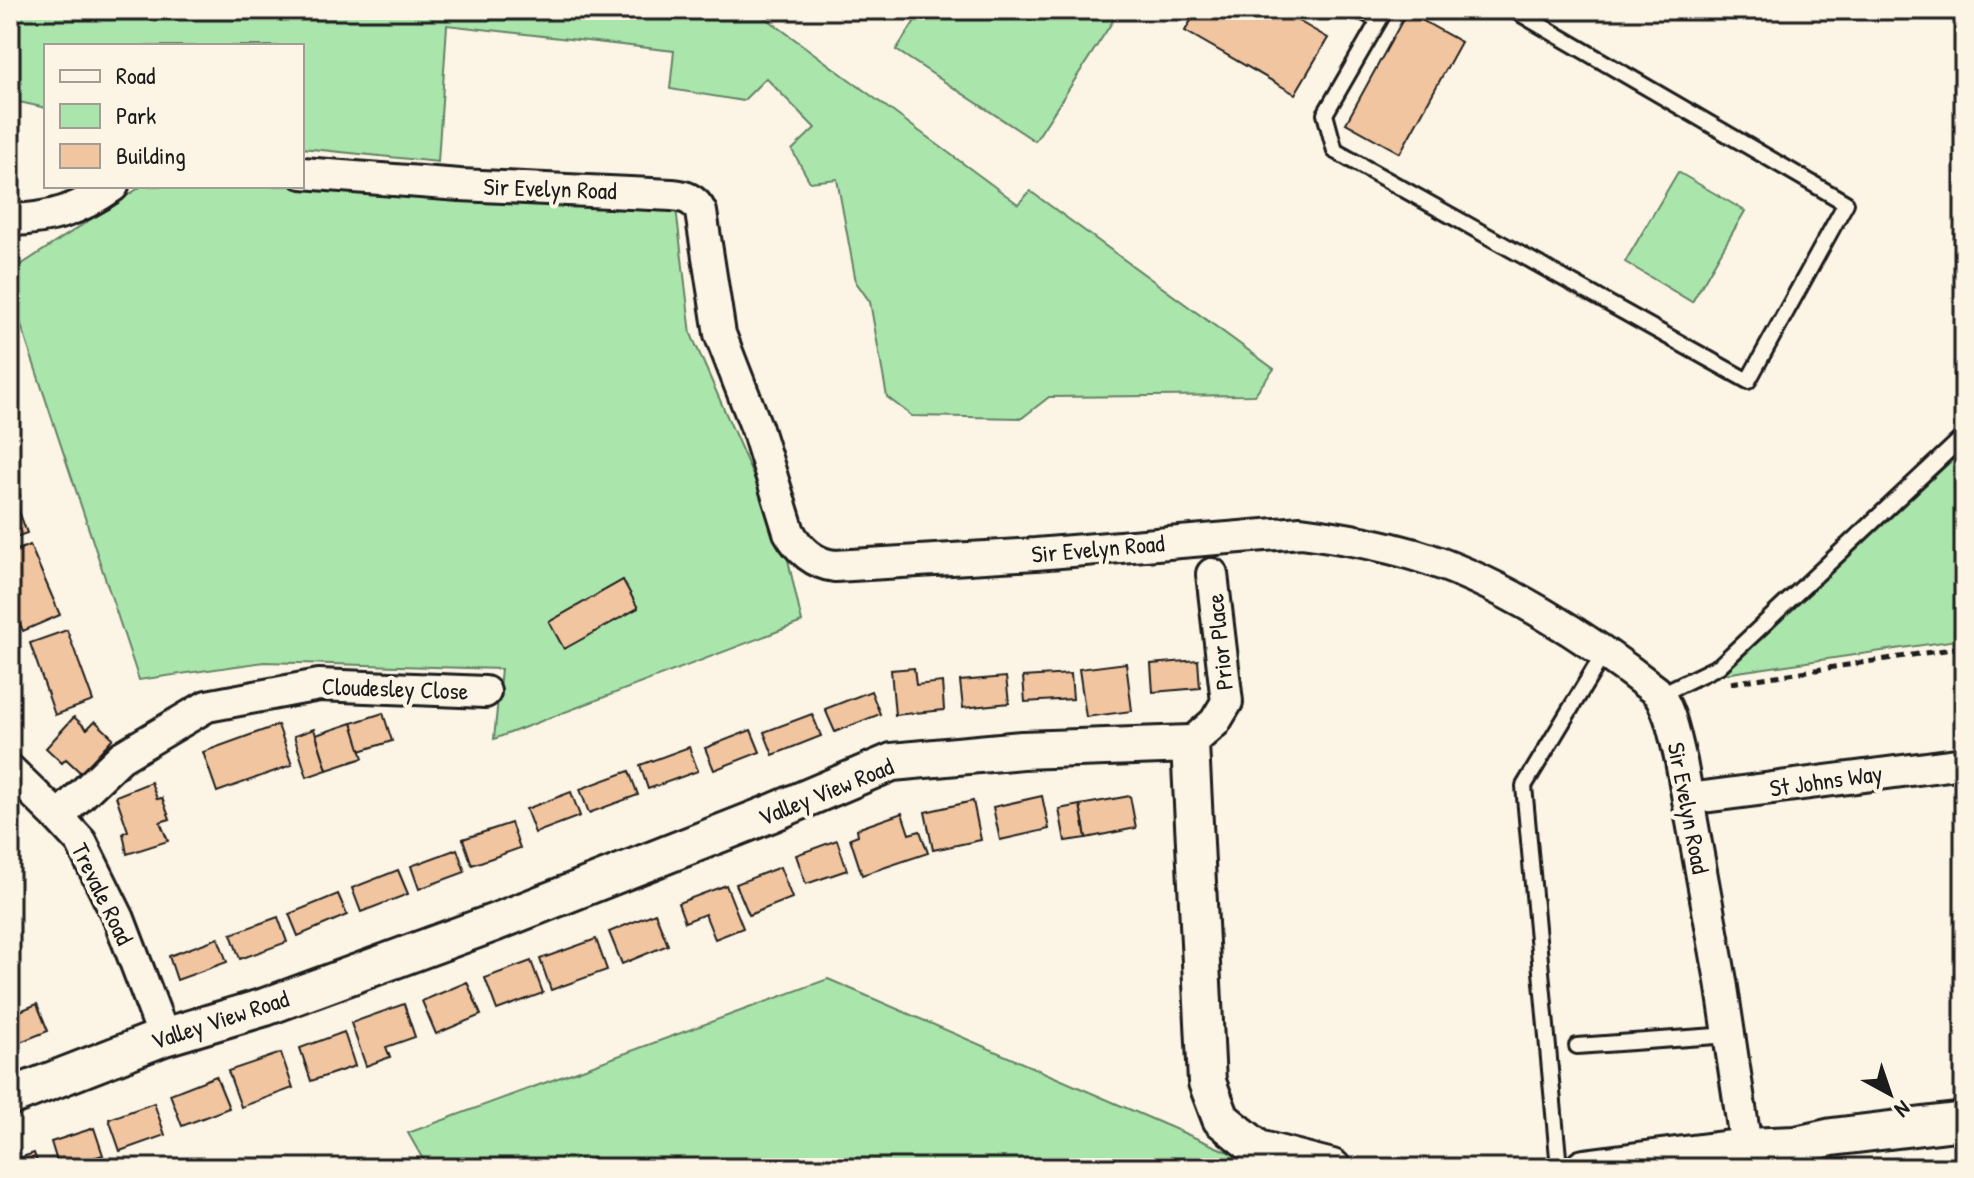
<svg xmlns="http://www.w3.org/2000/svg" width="1974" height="1178" viewBox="0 0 1974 1178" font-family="'Patrick Hand',sans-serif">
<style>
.green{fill:#aae6ac;stroke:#638164;stroke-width:2}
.building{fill:#f1c5a0;stroke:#1c1c1c;stroke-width:2}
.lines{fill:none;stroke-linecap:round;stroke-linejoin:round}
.service-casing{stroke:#1c1c1c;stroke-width:20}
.minor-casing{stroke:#1c1c1c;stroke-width:36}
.tertiary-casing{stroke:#1c1c1c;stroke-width:42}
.path{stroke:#1c1c1c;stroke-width:5;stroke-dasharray:8 6;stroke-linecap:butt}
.service{stroke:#fcf5e5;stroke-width:14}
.minor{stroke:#fcf5e5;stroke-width:30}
.tertiary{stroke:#fcf5e5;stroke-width:36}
.labels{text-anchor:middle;stroke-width:8;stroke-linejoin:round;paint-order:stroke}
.street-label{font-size:24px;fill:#1c1c1c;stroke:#fcf5e5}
</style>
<rect width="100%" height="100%" fill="#fcf5e5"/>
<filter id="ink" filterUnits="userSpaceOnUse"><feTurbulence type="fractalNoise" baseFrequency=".0125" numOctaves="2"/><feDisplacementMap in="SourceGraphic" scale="16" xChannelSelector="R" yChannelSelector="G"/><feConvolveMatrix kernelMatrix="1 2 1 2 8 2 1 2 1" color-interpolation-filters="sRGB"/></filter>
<g filter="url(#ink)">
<g class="green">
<polygon points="10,10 152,10 170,19 201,10 755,10 1018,204 1030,191 1274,369 1254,395 1049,397 1022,418 912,416 887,397 870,302 856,282 837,179 810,182 792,150 815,128 766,78 743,101 670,89 674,51 447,25 438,162 302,148 302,46 46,46 46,108 10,100"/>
<polygon points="922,10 1120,10 1035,141 896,50"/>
<polygon points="1678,172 1745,211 1692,302 1625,262"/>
<polygon points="302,183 354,194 676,208 691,334 786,551 802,622 494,739 501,669 264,662 139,680 10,292 10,272 142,186 302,186"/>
<polygon points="1964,449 1964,639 1724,674"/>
<polygon points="828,979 1265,1168 428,1168 408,1133"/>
</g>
<g class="building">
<polygon points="1197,10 1279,10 1328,38 1295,94 1185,31"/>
<polygon points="1407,12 1461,42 1400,153 1346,123"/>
<polygon points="10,469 20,496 14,498 27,533 10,539"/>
<polygon points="30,545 60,615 23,631 10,601 10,553"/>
<polygon points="623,580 638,608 564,649 549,622"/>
<polygon points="67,630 93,701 55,715 30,643"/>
<polygon points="1198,660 1200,688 1153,692 1151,664"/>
<polygon points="1126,663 1132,711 1086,717 1079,669"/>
<polygon points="914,668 916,685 942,682 944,710 895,715 891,670"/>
<polygon points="1071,674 1073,699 1025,702 1023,677"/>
<polygon points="1006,677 1009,703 963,708 960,681"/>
<polygon points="871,691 880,714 835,732 825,709"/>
<polygon points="383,713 392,741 360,751 352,723"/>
<polygon points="812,714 821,736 773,755 764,732"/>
<polygon points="74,717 87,729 95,721 113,738 81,773 66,759 62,763 46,748"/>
<polygon points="352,723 363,758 327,770 316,735"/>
<polygon points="278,725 292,765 217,792 203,752"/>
<polygon points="314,729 327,770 307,777 294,736"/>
<polygon points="751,730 760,752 714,770 705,748"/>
<polygon points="689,747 698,771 648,789 640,765"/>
<polygon points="629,771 638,795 589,813 580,789"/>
<polygon points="151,782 157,799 162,798 170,819 160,822 168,841 127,854 123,833 128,831 116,796"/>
<polygon points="571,792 580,816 535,833 526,809"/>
<polygon points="1042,796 1049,829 1000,840 993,807"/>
<polygon points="1130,796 1136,828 1086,838 1080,805"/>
<polygon points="973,801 981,840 933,850 925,812"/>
<polygon points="1080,805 1086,838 1065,841 1059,809"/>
<polygon points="902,813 909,834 920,831 928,853 862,875 850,838 858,835 857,829"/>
<polygon points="511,823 520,848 472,865 463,839"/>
<polygon points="837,840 847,870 806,884 796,855"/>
<polygon points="457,849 465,872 419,889 411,866"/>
<polygon points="780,867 792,898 749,915 736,884"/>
<polygon points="398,870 408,894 361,912 352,888"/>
<polygon points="726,885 743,928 715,939 705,914 685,922 678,903"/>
<polygon points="338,894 347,915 298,936 289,914"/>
<polygon points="655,913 668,945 622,964 609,932"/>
<polygon points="278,917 287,942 240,959 231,934"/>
<polygon points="218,938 227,962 177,980 169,956"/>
<polygon points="596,939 607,970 551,990 540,959"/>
<polygon points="531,961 543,993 497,1010 485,978"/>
<polygon points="467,982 481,1015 436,1034 422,1001"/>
<polygon points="37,1004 48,1031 10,1046 10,1015"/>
<polygon points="404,1004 415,1037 386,1047 390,1057 366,1066 351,1023"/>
<polygon points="344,1032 355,1066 311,1081 300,1048"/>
<polygon points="281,1053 293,1088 241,1107 228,1071"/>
<polygon points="216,1076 229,1108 182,1126 170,1094"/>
<polygon points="154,1103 165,1135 120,1151 109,1119"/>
<polygon points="94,1128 103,1155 59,1168 51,1142"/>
<polygon points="34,1153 39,1168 10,1168 10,1161"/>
</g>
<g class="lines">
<g class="service-casing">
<g id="service">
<polyline points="1359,10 1379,20"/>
<polyline points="1385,10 1325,114 1335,151 1748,381 1846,203 1514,10"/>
<polyline points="1659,695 1719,666 1964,436"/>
<polyline points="1577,1046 1730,1035"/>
<polyline points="1559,1168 1524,786 1604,653"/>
</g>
</g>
<g class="minor-casing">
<g id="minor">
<path d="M302,173l158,12 212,10c13,1 23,4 29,17l19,122 37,95 32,103c10,18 26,32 46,34l201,-12 265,-22c38,5 77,12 114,23 81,24 175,84 241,136 15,18 19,47 25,70l40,220 25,166"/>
<path d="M10,220c41,-1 69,-10 103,-34"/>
<polyline points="1190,744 1215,722 1227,702 1212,574"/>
<polyline points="10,770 58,817 81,842 119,919 164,1037"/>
<polyline points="1688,799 1964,763"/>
<polyline points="58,817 121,757 207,706 319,685 485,692"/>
</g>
</g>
<g class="tertiary-casing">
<g id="tertiary">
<polyline points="10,1097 164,1037 265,1007 496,922 772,813 892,762 1022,750 1190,744 1207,1082 1221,1119 1258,1149 1332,1168"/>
<polyline points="1584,1168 1746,1147 1796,1145 1832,1137 1964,1121"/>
</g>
</g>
<polyline class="path" points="1731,683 1964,647"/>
<use href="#service" class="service"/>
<use href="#minor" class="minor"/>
<use href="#tertiary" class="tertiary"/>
</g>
</g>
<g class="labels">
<g class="street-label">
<text transform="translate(550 189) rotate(2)" y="8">Sir Evelyn Road</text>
<text transform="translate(1098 549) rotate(-5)" y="8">Sir Evelyn Road</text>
<text transform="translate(1220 642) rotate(-96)" y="8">Prior Place</text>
<text transform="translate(395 689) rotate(2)" y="8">Cloudesley Close</text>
<text transform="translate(1826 781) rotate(-8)" y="8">St Johns Way</text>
<text transform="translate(826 792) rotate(-22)" y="8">Valley View Road</text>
<text transform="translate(1688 808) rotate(79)" y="8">Sir Evelyn Road</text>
<text transform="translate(102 894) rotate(64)" y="8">Trevale Road</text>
<text transform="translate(220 1020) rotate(-18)" y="8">Valley View Road</text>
</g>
</g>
<rect width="1974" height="1178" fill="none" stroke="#fcf5e5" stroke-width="40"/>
<rect x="20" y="20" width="1934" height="1138" fill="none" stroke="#1c1c1c" stroke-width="3" filter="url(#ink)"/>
<rect x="44" y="44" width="260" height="144" fill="#fcf5e5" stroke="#a29e95" stroke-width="2"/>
<rect x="60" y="70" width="40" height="12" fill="#fcf5e5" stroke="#a29e95" stroke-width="2"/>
<text x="116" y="84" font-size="24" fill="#1c1c1c">Road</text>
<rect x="60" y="104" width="40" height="24" fill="#aae6ac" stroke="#a29e95" stroke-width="2"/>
<text x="116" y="124" font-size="24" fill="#1c1c1c">Park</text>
<rect x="60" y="144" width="40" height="24" fill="#f1c5a0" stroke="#a29e95" stroke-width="2"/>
<text x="116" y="164" font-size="24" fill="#1c1c1c">Building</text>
<g transform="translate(1890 1094) rotate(140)" stroke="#fcf5e5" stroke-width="6" paint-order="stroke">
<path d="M0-6L14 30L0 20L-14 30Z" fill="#1c1c1c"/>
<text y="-12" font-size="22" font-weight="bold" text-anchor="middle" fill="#1c1c1c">N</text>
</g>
</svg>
